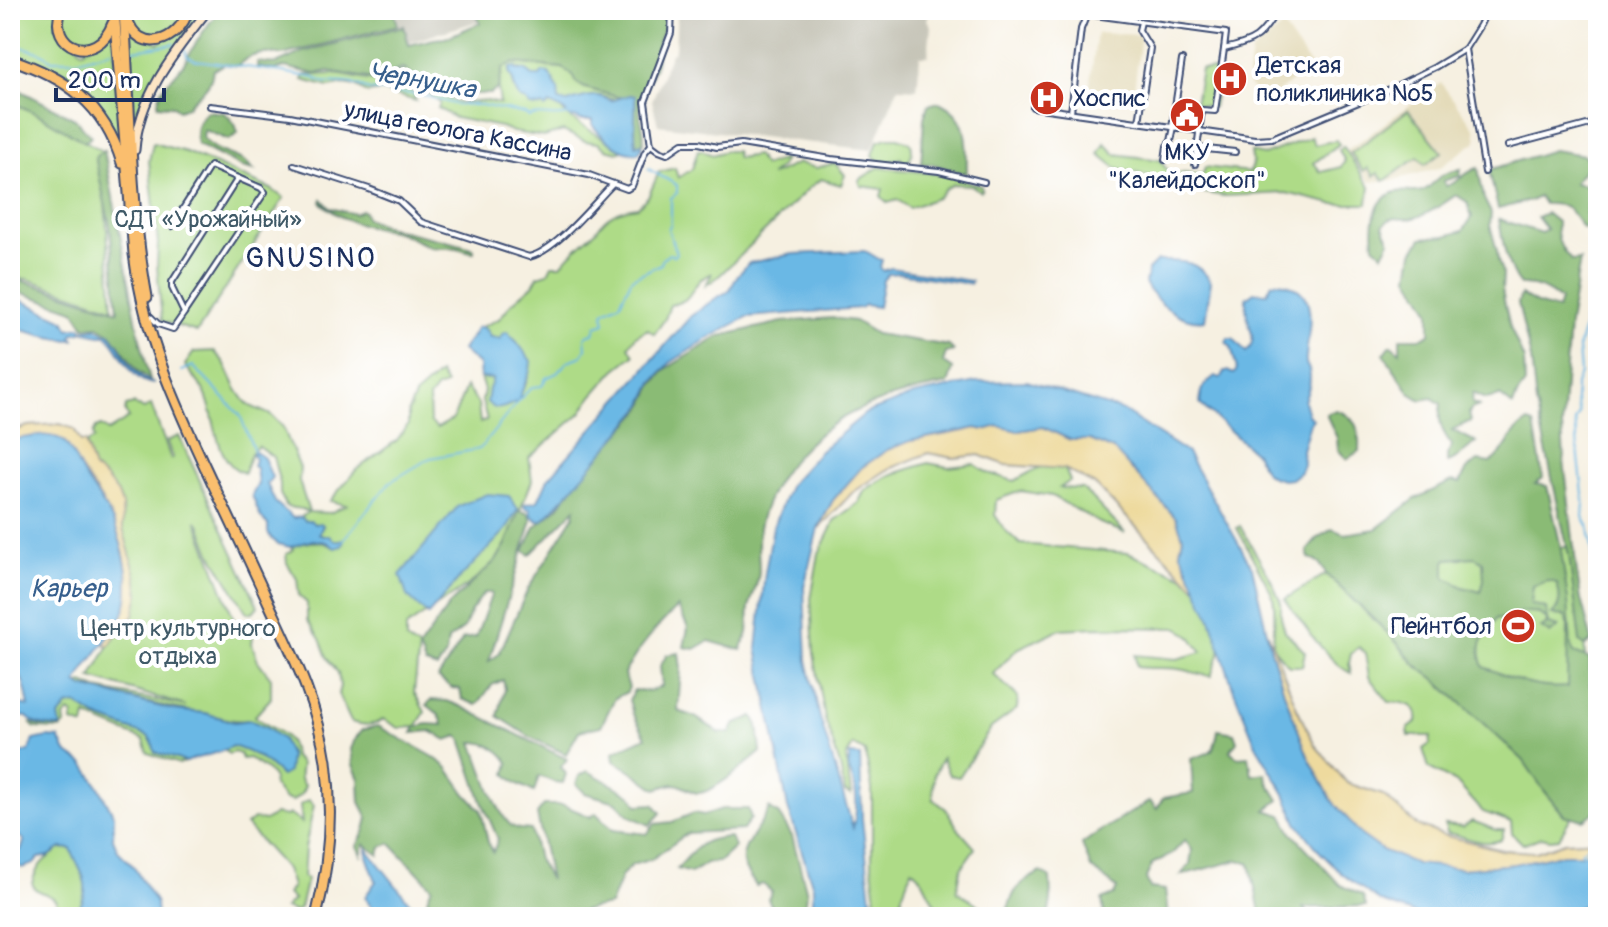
<svg xmlns="http://www.w3.org/2000/svg" width="1608" height="927" viewBox="0 0 1608 927" font-family="Pangolin,sans-serif">
<style>
.built{fill:#e4dbba}
.industrial{fill:#c6c5b8}
.green{fill:#aedb87;stroke:#648572;stroke-width:2}
.forest{fill:#8abb74;stroke:#527569;stroke-width:2;fill-rule:evenodd}
.sand{fill:#eeda9e;stroke:#84847e;stroke-width:2}
.water{fill:#6bb8e5;stroke:#4374a2;stroke-width:2}
.lines{fill:none;stroke-linecap:round;stroke-linejoin:round}
.stream{stroke:#6bb8e5;stroke-width:2}
.minor-casing{stroke:#3c4c72;stroke-width:8}
.secondary-casing{stroke:#3c4c72;stroke-width:11}
.trunk-casing{stroke:#3c4c72;stroke-width:13}
.minor{stroke:#fff;stroke-width:4}
.secondary{stroke:#fde5c5;stroke-width:7}
.trunk{stroke:#fabe6e;stroke-width:9}
.labels{text-anchor:middle;stroke-width:8;stroke-linejoin:round;paint-order:stroke}
.poi-label{font-size:24px;fill:#1b2f5e;stroke:#fff;text-anchor:start}
.street-label{font-size:24px;fill:#1b2f5e;stroke:#fff}
.park-label{font-size:24px;fill:#405a68;stroke:#fff}
.water-label{font-size:26px;font-style:italic;fill:#375f8d;stroke:#fff}
.quarter-label{font-size:28px;letter-spacing:2px;fill:#1b2f5e;stroke:#fff}
</style>
<rect width="100%" height="100%" fill="#fff"/>
<filter id="ink" filterUnits="userSpaceOnUse"><feTurbulence type="fractalNoise" baseFrequency=".0125" numOctaves="2"/><feDisplacementMap in="SourceGraphic" scale="16" xChannelSelector="R" yChannelSelector="G"/><feConvolveMatrix kernelMatrix="1 2 1 2 8 2 1 2 1" color-interpolation-filters="sRGB"/></filter>
<filter id="wash" filterUnits="userSpaceOnUse"><feTurbulence type="fractalNoise" baseFrequency=".006" numOctaves="4" result="noise"/><feDisplacementMap in="SourceGraphic" scale="32" xChannelSelector="R" yChannelSelector="G"/><feGaussianBlur stdDeviation="1.8" result="paint"/><feColorMatrix in="noise" values="0 0 0 0 0 0 0 0 0 0 0 0 0 0 0 0 0 1.4 0 .05"/><feComposite in="paint" operator="in"/></filter>
<g filter="url(#wash)">
<rect width="100%" height="100%" fill="#f6f0e1"/>
<g class="built">
<polygon points="1283,26 1311,66 1264,104 1247,83 1251,52"/>
<polygon points="1097,33 1141,35 1134,91 1132,95 1089,89"/>
<polygon points="1441,83 1475,129 1477,141 1439,168 1394,180 1370,182 1347,150"/>
</g>
<g class="industrial">
<polygon points="396,10 478,10 482,20 404,44"/>
<polygon points="677,10 931,10 927,20 931,26 928,56 920,56 917,89 898,88 872,150 658,125 652,101 670,55 675,50"/>
</g>
<g class="green">
<path d="M27,10h32l-3,16 27,25 30,-24 9,124c-27,-57 -52,-77 -112,-95v-42z"/>
<polygon points="64,10 112,10 107,32 85,47 65,36 61,17"/>
<polygon points="127,10 186,10 179,26 156,39 138,33"/>
<polygon points="190,10 204,10 150,84 140,107 132,135 133,82 128,28 159,43"/>
<path d="M513,63l49,5 11,7 4,8 8,5 37,10c-10,3 -12,0 -21,-2 -9,-1 -27,3 -35,7l-7,-2 -6,-21 -13,-4h-7l-8,-6 -15,-2 -1,5 4,7v7l21,20 15,-3 9,3 12,11 52,32 -4,2 -12,-3 -8,-6 -13,-2 -22,-10 -19,6 -31,-5 -12,-5 -46,-9 -17,-10 2,-5 -14,-13 35,13 27,-2 12,3 -2,-16 5,-20z"/>
<polygon points="1201,69 1220,70 1213,107 1195,104"/>
<path d="M405,70l6,5 -1,12 6,14 -34,-10 -15,2 -12,-7 -10,-2 -16,3 -26,-7 2,-5c9,1 16,-1 26,-1 19,1 38,8 58,9l3,-7z"/>
<polygon points="10,98 101,150 113,308 27,279 10,278"/>
<polygon points="1408,110 1442,152 1425,165 1418,157 1384,181 1378,173 1374,176 1368,168 1363,171 1351,153"/>
<polygon points="1311,137 1315,145 1336,140 1339,144 1314,163 1321,172 1341,167 1345,161 1339,150 1343,146 1370,187 1367,204 1333,204 1286,193 1224,196 1188,190 1162,179 1118,169 1099,154 1105,143 1115,154 1160,160 1169,173 1203,174 1205,167 1250,172 1253,165 1251,152 1264,155"/>
<path d="M888,138h10l13,5c2,9 2,18 -8,22l-2,-7 -14,4 -10,-2 -4,-5 5,-14z"/>
<polygon points="153,143 186,152 271,189 284,198 197,332 162,321 157,266 158,243 149,161"/>
<path d="M698,150h4l10,5 13,-4h10l2,7 19,-3 8,11 20,-7 -4,8 -10,9 28,-13 18,5 19,-5 10,12 -4,10 -20,-6 -12,9 -91,89 -12,8 6,-12c-4,3 -9,4 -12,7 -13,14 -7,20 -30,25l-5,14 -11,15 -6,-5 -12,7 -7,10 5,9 -19,15 -23,26 -11,17 -52,45 3,23 -26,63 -9,15 -19,19 -72,49v13l13,8 -5,44 11,20 -9,15 -17,1 -16,-9c-10,8 -21,6 -32,3l-13,-28 2,-8 -2,-13 -11,-16 -7,-18 -13,-19v-17l-8,-7 -2,-17 -10,-16 -1,-9 5,-2 2,-3 -3,-2c17,-5 29,-9 45,1l8,-9c-9,3 -17,1 -24,-6l4,-7 -18,-5 -4,-4 7,-5 -6,-3 -15,-2 -7,-13v-10l-7,-27 -15,-11 -7,7 -7,20c-31,-10 -27,-59 -40,-82 -5,-9 -13,-17 -19,-26l9,-13 20,-1 10,11 12,26 9,13 5,5 21,9 12,12 17,41 -1,13 10,31 21,1 16,-8 -16,-4 26,-31 41,-30 11,-15v-13l8,-18 23,-20 7,11 -9,3 -8,10 1,24 7,6 16,-9 13,-32 12,17 2,19 7,-3 -5,-19 2,-11 -4,-12 14,1 -5,10v9l36,-12c9,-25 5,-23 -8,-44l-27,-5 -4,-7 -5,-3 18,-8 13,-16 21,-18 5,-9 10,-3 4,-8h9c10,-12 20,-22 33,-32 3,-3 5,-7 8,-10 8,-10 24,-15 36,-16l11,-12 10,-23 16,-4 3,10 14,-9z"/>
<path d="M879,167c34,5 70,5 102,19l1,3 -2,2 -9,-6 -17,-1 -8,4 -9,10 -28,10 -11,-8 -11,3 -6,-7 2,-7 -22,-3 -2,-6z"/>
<path d="M133,404l11,5 7,-4 20,54 2,-2 -6,-16 12,-5 79,170 -5,6 -6,1 -35,-58 -12,-30 -4,-5 44,115 9,-9 5,1 -2,17 6,17 13,17v20l-16,18c15,15 37,14 38,40l8,8c-1,9 -4,16 4,22l-3,7 -9,8 -9,-2 -11,-14 1,-6c-7,-12 -14,-12 -25,-21l-7,1 -2,-5 -6,-2 -5,2 -5,-3 8,-5c21,6 34,14 49,30l-31,-56c-21,2 -30,-4 -49,-7 -42,-6 -81,-18 -122,-27v-2l4,-1 14,6 89,17 -95,-28 44,-79 -8,-40 -17,-48 -29,-64 13,-8 -1,-5 3,-6 5,-2 7,5 21,-13 -4,-6 1,-6z"/>
<path d="M928,463l20,4 26,-3 14,9 26,8 28,-15 23,3 5,12 -10,7 23,1 42,44 -25,-10 -48,-27 -31,-5 -25,9 -1,15 10,15 15,14 108,9 59,25 12,13 12,28 10,30 -10,27c-12,-1 -22,-6 -33,-7 -13,-2 -28,0 -41,-2l-2,-12 42,4 25,-7 -10,-14 -13,-10 -80,-1 -39,2 -43,20 -24,25 25,23 -1,12 -26,19 -32,49 -10,-2 -7,-17 -8,17 -1,24 13,10 13,21 16,18 -14,20 -4,23 23,15 -3,11h-23l-3,-4 -17,-10 -12,-24 -10,-10 -10,26 -2,22h-22l-6,-50v-79l-7,-36 -12,-7 -7,13 5,37 -6,-3 -5,-26 -15,-47 -11,-66 -3,-54 8,-46 16,-33 23,-17 7,-13 25,-15z"/>
<path d="M1240,526l30,52 11,24v15l4,14 20,21 -3,14h-13l-16,-18c0,-16 4,-41 -1,-54l-35,-66z"/>
<polygon points="1571,547 1583,622 1591,758 1481,674 1439,579 1440,550"/>
<path d="M1326,574l66,63 24,28 19,14 89,81 19,29 21,26 7,2 -12,21 -9,1 -8,-2 -19,7 -11,-11 -1,-11 -28,-10 -26,-29 -28,-15 -6,-19 7,-5 1,-8h-22l-1,-7 9,-7c3,-18 -14,-20 -28,-20l-20,-25 -4,-24 -6,-6 -8,7 -2,9 2,10c-22,-9 -51,-54 -66,-74z"/>
<polygon points="76,704 96,717 148,736 152,742 156,752 186,762 179,764 148,753 144,740 86,716 84,726 72,722 73,715 69,712 64,717 65,725 61,729 35,728 30,723 39,726 61,726 59,717 67,706"/>
<polygon points="309,800 314,805 305,848 303,877 307,879 300,908 296,912 285,908 293,900 287,894 292,886 286,869 246,825 254,819 264,821 273,816 274,814 287,816 289,814 302,823 300,805"/>
<path d="M1472,821l24,9h8l-3,10c-19,7 -35,-4 -54,-7l-2,-8 18,2z"/>
<path d="M61,848l10,1c5,15 16,27 14,43 -1,8 -7,17 -10,25h-65v-7l26,1 15,3 6,-12 -5,-5 -17,-8 -3,-6c6,-20 12,-23 29,-35z"/>
</g>
<g class="forest">
<path d="M220,10h174l4,15 -115,30c-19,-3 -32,-2 -46,11l-12,-2 -12,6c-1,4 -1,9 -4,13 -5,10 -15,13 -22,24l-9,3 -5,-4 -15,-1c0,-19 17,-27 26,-42 11,-19 21,-36 36,-53z"/>
<path d="M475,10h192v16c-12,14 -8,20 -11,36 -4,17 -16,29 -16,49 0,13 6,18 3,32l-7,2c-3,-16 1,-33 -2,-49l-5,-1 -7,3 -37,-10 -8,-5 -4,-8 -11,-7 -49,-5 -10,5 -5,20 -7,6h-17l-8,-2 -7,-8 -16,7c-8,-13 -10,-9 -23,-12 -5,-1 -12,-8 -17,-11l-25,12 -49,-9 -14,3 -30,-7 -10,3 -18,-3v-5l19,2 27,-12 101,-26 5,19 25,-6 11,-1 35,-15z"/>
<polygon points="10,85 75,119 91,136 85,142 39,115 10,101"/>
<path d="M939,102c32,15 27,40 28,72l-35,-10h-11l3,-46 4,-13z"/>
<path d="M207,111l18,2 10,11 3,9 -9,7 -25,-10 -1,8c11,14 27,15 41,23 2,1 9,8 10,9l-13,-3 -44,-23c-2,-14 -1,-22 10,-33z"/>
<polygon points="104,150 139,334 150,380 138,371 111,334 98,326 85,327 74,310 10,289 10,279 20,280 118,311 110,227 95,157"/>
<path d="M1553,150l31,5 6,7 -16,21 11,2 13,-6v17c-16,5 -12,21 -7,33l-9,-1c-11,-18 -14,-25 -38,-24l-5,-8 -6,4 -35,9 -9,-39z"/>
<path d="M1478,168l6,31 7,14 -1,12 7,26 1,10 5,13 -1,16 3,15 5,22 14,33 1,24 -8,11 -4,11 -13,-10 -14,3 -13,-6 -1,10 7,3 -8,3 -2,4 2,8 -19,9 24,12 -18,15 -11,6v-8l5,-10c-10,-13 -15,-24 -11,-41l-9,-6 -11,2 -11,-7 -26,-39 7,-9 9,7v-14h22l8,-4v-23l-21,-35 4,-24 9,-14 23,-2 18,-5 9,-14 -5,-15 -11,-7c-13,9 -27,19 -42,23 -14,4 -21,-6 -31,8l7,15 -7,13 -9,-8c-2,-20 -2,-48 23,-54 8,-2 17,2 25,-1 9,-3 13,-12 20,-16 6,-3 13,-4 19,-6l-1,7 -17,5 3,5c13,-3 18,-14 32,-18z"/>
<path d="M322,199l8,9 25,6 6,-4 3,2 2,6c34,17 73,18 108,31v3c-7,0 -11,-3 -18,-4 -8,-1 -16,1 -25,-1 -12,-4 -23,-12 -35,-15 -30,-7 -51,-7 -75,-30z"/>
<path d="M1546,213l11,9c-1,17 3,27 15,39l8,-1 -11,64 -7,102 2,34 13,114 4,25 11,42 -7,5 -5,-4 -11,-86 -33,-152 -5,-45 -13,-56 3,-8 16,9 20,6 3,-10c-12,-10 -24,-16 -40,-15 -13,-14 -18,-47 -21,-66l42,14 6,-3 -10,-13z"/>
<path d="M832,318l23,3 21,13 73,12 5,5 -8,2 -3,9 10,7 -5,15c-28,5 -57,12 -83,23 -49,20 -92,65 -105,116 -4,16 -1,33 -1,49 -1,13 -7,24 -10,36 -1,8 0,17 -1,25 -2,6 -5,12 -7,17l-32,-9 -14,8 -11,-2 4,-19 -10,-21c-22,20 -40,41 -54,67l5,13 -2,5 -12,6 -14,28 -22,5 -13,23 -36,-17 -32,-21 7,-27 -2,-9 -11,5 -15,20 -15,-6 -2,-10 -8,-1 -14,-10 25,-39 13,-2 16,-44h-8l-13,18 -7,17 -16,12 -2,15 -9,13 -12,-4 -6,-16 31,-44 47,-45 9,-15 13,-33 9,2 4,7 -43,141 10,-7 29,-65 46,-73 1,-7 -45,46 -6,-4 11,-24 22,-19 35,-44 50,-55 11,-24 13,-16 54,-33 62,-14z"/>
<path d="M1336,410c21,6 24,21 23,41l-12,8 -9,-9 -1,-12 -11,-24z"/>
<path d="M1528,422l6,2 9,54 -8,6 12,2 13,57 8,57 3,46 3,7 16,6v26l8,19v106l-14,10 -20,-5 -21,-26 -20,-29 -88,-81 -19,-14 -24,-28 -66,-63c-4,-8 -7,-13 -17,-16l-2,-7 11,-13 14,-9 13,5 31,-5 39,-30 37,-18 8,2 7,-14 11,-8 12,2c19,-12 16,-28 38,-41zM1475,557l8,5 1,18 -3,12 -18,-5 -18,-10v-15l2,-3zM1548,581l9,2c3,12 5,22 -5,32l13,1 3,8 -1,63c-36,3 -51,-8 -83,-20 -9,-23 0,-30 13,-49l12,2c11,-10 28,-11 38,0l-1,5 -5,3 9,6 9,-7 -10,-3 -3,-16 -15,-4 2,-18z"/>
<path d="M679,653l2,15 -3,43 17,6 25,16h10l4,-8 19,-9 5,9 3,27c-12,10 -49,42 -63,41 -8,-1 -15,-8 -23,-9 -6,0 -14,4 -19,5l-26,-19 -16,-9 -1,-9 33,-15 -13,-23 -4,-14 5,-10 16,1 12,-5 -2,-20 7,-11z"/>
<path d="M431,700l16,1 13,5 107,53 -6,8 5,7 -3,9 -9,-1 -15,-6 -5,16 -18,-9 -10,-9 3,-11c-7,-13 -22,-21 -36,-21 7,19 24,74 39,84 6,4 12,3 19,4l7,29 12,21 -13,-66 7,-9h19l28,12 5,-4 17,17 34,4 8,-10 17,-2 22,-9 10,2 18,-6h26l3,9 -8,12 -55,3 -36,26 -20,6 -10,10 -12,30c-13,2 -26,4 -37,12h-133l-13,-18 5,-12 -42,-44 -9,4 -2,8 -15,-11 -3,11 -4,-9 8,-16 3,-12 -8,-16 -1,-23 -6,-14 -2,-16 4,-10 7,-9 16,-4 54,30 15,11 19,27 15,16 7,32 5,10 5,-13 -16,-37 -21,-63 -3,-3 -11,4 -17,-9 -17,2 3,-6 11,-3 16,1c-2,-10 -8,-14 -16,-20z"/>
<path d="M1218,730l16,3 3,8 -7,10 7,6 12,-1 3,19 13,-2 4,11 10,16 -13,10 16,5 10,18 48,52 23,11 3,10 -63,2 8,9h-50l-11,-53 -11,-4 -58,15 9,-11 2,-14 -7,-10 -13,14 -20,10 -6,14 4,10 15,2 3,27h-70l6,-4 -2,-13 12,-5 3,-7 -26,-20 -9,-24 15,-11 53,-32 7,8 6,-11 30,-5 -2,-34c21,-7 24,-6 27,-29z"/>
<polygon points="588,771 632,796 638,805 654,804 661,813 650,825 630,816 616,802 585,793 576,784 579,776"/>
<path d="M769,808l10,7 13,21 15,57 -3,24c-24,0 -25,5 -36,-18l4,-7 -9,-8 -7,2c-4,-7 -12,-16 -13,-23 -3,-18 20,-37 26,-55z"/>
<path d="M730,837l5,10 -16,15 -13,1 -15,10 -14,-4c20,-22 21,-30 53,-32z"/>
<path d="M1041,872l9,6 1,22 -3,17h-43c9,-27 10,-32 36,-45z"/>
</g>
<g class="sand">
<path d="M60,424l14,5 7,13h4l9,27 12,9 12,16 4,11 1,24 13,46 3,19 -5,21 -17,19 -8,12 -6,-1c8,-10 18,-25 22,-37 9,-27 -4,-73 -17,-97 -14,-24 -31,-45 -43,-69l-55,-2v-8l18,-6z"/>
<polygon points="998,426 1018,431 1043,427 1070,440 1090,440 1114,450 1176,518 1183,537 1180,551 1199,591 1095,485 1065,469 1006,465 979,455 954,458 928,453 887,470 852,493 819,528 833,500 861,468 887,450 910,441 965,431 976,428 984,430"/>
<polygon points="1268,633 1297,708 1315,745 1347,783 1383,795 1418,826 1443,835 1502,850 1536,852 1565,842 1598,840 1598,847 1585,854 1564,854 1514,864 1464,869 1416,864 1382,850 1361,835 1331,799 1308,756 1285,695 1271,650"/>
</g>
<g class="water">
<path d="M514,67l3,3h8l8,6h7l3,-4 6,1 9,16 1,12 7,2c6,-3 25,-8 32,-7 1,0 12,4 13,5l18,-6 6,1c1,16 -2,33 1,49l5,-2 1,4 -4,6c-18,0 -33,-13 -45,-27v-6h-12l-7,-3 -4,1 -5,-7 -15,-7 -5,4 -2,-2 -3,1 -10,-1 -4,-5 -6,-2c-8,-10 -4,-18 -11,-26l1,-5z"/>
<path d="M864,251c8,2 10,7 18,9l-2,7 3,4 8,-3 80,13 -1,3 -71,-11 -11,1 -5,6 -5,27 -14,-2 -4,3 -113,9 -40,22 -37,24 -17,19 -12,26 -70,82 -28,30 -5,1 -7,-6 -1,-6 -5,-1 -1,-3 1,-1 13,-3 10,-22 143,-163 25,-18 13,-7 9,-16 11,-12 44,-9z"/>
<path d="M1157,261c24,0 40,-2 54,21l-6,38c-23,4 -50,-18 -60,-37l3,-13z"/>
<path d="M1278,282c44,6 30,45 28,76 -1,7 1,6 3,12 3,10 -1,22 -5,31l4,14 5,4 -3,4 -8,27 1,14 -3,8 -9,7 -8,1 -11,-3 -7,-5 -10,-19 -55,-49c1,-14 3,-19 15,-28l5,2 3,-2 1,-5h3l7,3 3,-5 -6,-22 -5,-5 2,-4h5l13,14c11,-11 5,-19 2,-33 -2,-7 -2,-14 -2,-21l8,-6 13,1 5,-10z"/>
<path d="M10,295l54,25 5,9 12,-2 2,3 13,-2 9,5h4c18,20 20,41 45,51 -25,-2 -31,-34 -48,-49h-7l-17,-4 -3,2h-5l-2,3 2,4c-18,0 -47,-8 -64,-14z"/>
<path d="M481,327l5,3 4,7 10,2 2,-5 5,-2 10,10 14,19 -1,10 -12,30c-11,5 -22,13 -31,1l2,-13 4,-10 -13,-1 -1,-13 -17,-15c5,-8 12,-14 14,-22z"/>
<path d="M1027,381l96,30 64,42 65,114 19,83 14,45 23,61 23,43 30,36 21,15 34,14 48,5 50,-5 50,-10h21l13,-7v51l-27,13 -36,6 -114,-1 -40,-14 -39,-28 -22,-22 -23,-29 -12,-29 -29,-49 -23,-57 -22,-69 -31,-68 3,-14 -7,-19 -62,-68 -24,-10h-19l-28,-13 -25,4 -20,-5 -14,4 -8,-2 -66,13 -23,9 -26,18 -28,32 -15,28 -14,59 3,73 13,58 33,110c4,-14 5,-33 0,-47 -4,-14 -6,-9 -3,-26l10,1 2,63 11,98h-60v-30l-25,-79 -31,-159 8,-76 8,-46 17,-43 29,-32 47,-39 48,-18 62,-13z"/>
<path d="M41,435c8,1 17,1 24,7 6,6 13,23 18,32 7,12 16,23 24,36 14,24 25,67 19,95 -6,26 -38,52 -49,78l6,4 90,23 32,3 29,9 16,-2 17,8 15,11 8,17 -2,16 -7,4c-15,-15 -28,-24 -49,-30 -14,9 -31,9 -46,16l-31,-10 -3,-10 -4,-6 -52,-19 -20,-13 -9,2 -8,11 2,10c-14,-1 -24,0 -34,-10l-17,-2v-13l19,4c-3,-13 -4,-32 -19,-38v-228z"/>
<polygon points="254,451 264,458 272,477 267,484 275,502 293,518 301,517 305,521 311,521 314,524 321,523 323,525 319,534 322,536 329,536 335,541 344,539 342,546 335,548 326,542 313,540 290,547 278,544 272,539 268,533 268,525 260,516 252,495 258,484 256,468 253,466 255,459 252,455"/>
<polygon points="487,494 509,496 518,509 506,530 460,578 428,615 407,596 400,575 458,506"/>
<path d="M47,737l12,1 7,14 19,13 14,22 15,29 -1,23 5,12 15,15 23,37 1,14h-82c3,-8 9,-17 10,-25 2,-16 -9,-28 -14,-43l-10,-1 -12,8 -10,2 -5,6 -12,4 -9,-6 -3,1v-8c9,-2 13,-5 14,-15l-10,-7v-10l3,-8 -7,-14v-44l19,-6 5,-11z"/>
<polygon points="367,849 421,917 379,917 365,897 376,881 367,856"/>
</g>
<g class="lines">
<g class="stream">
<path d="M10,45c14,2 31,6 42,15h26l33,-9"/>
<polyline points="133,50 174,44"/>
<path d="M185,50l2,6 9,4 86,12 33,6 8,4 27,1 20,7 51,5 37,10h23l44,9 4,3c11,-5 24,2 40,-2"/>
<polyline points="1598,282 1587,295 1588,302 1591,308 1590,314 1584,320 1584,327 1578,348 1580,373 1576,385 1576,401 1579,414 1575,421 1584,503 1583,517 1589,527 1598,591"/>
<polyline points="182,371 193,366 240,415 254,451"/>
<polyline points="343,540 390,482 430,458 480,449 518,401 532,387 542,386 546,378 557,373 568,361 582,356 586,348 585,337 589,334 594,333 596,326 605,323 603,313 605,311 620,303 632,278 661,264 662,259 669,254 674,256 676,253 668,229 671,224 671,198 677,193 677,185 648,169"/>
<polyline points="1585,854 1581,852 1598,837"/>
</g>
</g>
</g>
<g filter="url(#ink)">
<g class="lines">
<g class="minor-casing">
<g id="minor">
<polyline points="1465,49 1485,172"/>
<polyline points="210,106 290,116 589,175 627,189 632,186 645,152 651,145 659,151 667,154 683,143 699,143 717,147 741,144 831,159 939,171 984,182"/>
<polyline points="1033,107 1255,139 1272,138 1390,89 1435,67 1465,49 1480,25 1487,10"/>
<path d="M1071,112l10,-83 6,-15 139,19 -2,16c31,-7 37,-11 53,-39"/>
<polyline points="1139,122 1150,48 1139,30 1141,22"/>
<polyline points="1172,127 1182,60"/>
<polyline points="651,145 645,102 671,33 672,10"/>
<polyline points="1508,146 1598,122"/>
<polyline points="1197,148 1235,152"/>
<polyline points="1165,160 1167,146 1171,141 1174,127"/>
<polyline points="1195,164 1202,110 1215,111 1224,49"/>
<path d="M294,165l75,24 30,12 22,21 108,35c27,-6 64,-53 84,-73"/>
<polyline points="184,313 265,192 261,188 238,178"/>
<polyline points="151,317 158,324 173,329 184,313 172,288 172,282 238,178 210,166 172,226"/>
</g>
</g>
<g class="secondary-casing">
<path id="secondary" d="M135,150c4,-55 40,-98 73,-140"/>
</g>
<g class="trunk-casing">
<g id="trunk">
<path d="M61,10c-14,36 35,58 52,13"/>
<path d="M114,10l20,244c11,85 42,151 78,228 20,42 40,84 59,126 23,49 47,98 55,153 7,52 3,105 -10,156"/>
<path d="M124,10c6,96 6,193 23,287"/>
<path d="M127,18c11,38 53,24 61,-8"/>
<path d="M10,59c56,18 94,45 112,104"/>
</g>
</g>
<use href="#minor" class="minor"/>
<use href="#secondary" class="secondary"/>
<use href="#trunk" class="trunk"/>
</g>
</g>
<defs>
<g id="hospital-disc" transform="scale(1.8)"><circle r="9.5" fill="#c8321e" stroke="#fff"/><path d="M-5-5h3v3.5h4V-5h3V5h-3V1.5h-4V5h-3Z" fill="#fff"/></g>
<g id="civic-disc" transform="scale(1.8)"><circle r="9.5" fill="#c8321e" stroke="#fff"/><path d="M-.6-6.5H3V-4.5H.6V-3L4-1V1h2V6H-6V1h2V-1L-.6-3ZM-1.2 2.5V6h2.4V2.5Z" fill="#fff"/></g>
<g id="stadium-disc" transform="scale(1.8)"><circle r="9.5" fill="#c8321e" stroke="#fff"/><path d="M0-5a6.5 5 0 1 0 0 10a6.5 5 0 1 0 0-10ZM-3.5-1.8h7v3.6h-7Z" fill="#fff"/></g>
</defs>
<g fill-rule="evenodd">
<use href="#hospital-disc" x="1230" y="79"/>
<use href="#hospital-disc" x="1047" y="98"/>
<use href="#civic-disc" x="1187" y="115"/>
<use href="#stadium-disc" x="1518" y="626"/>
</g>
<g class="labels">
<g class="poi-label">
<text x="1256" y="73">Детская<tspan x="1256" dy="28">поликлиника №5</tspan></text>
<text x="1073" y="106">Хоспис</text>
<text x="1187" y="160" text-anchor="middle">МКУ<tspan x="1187" dy="28">"Калейдоскоп"</tspan></text>
<text x="1492" y="634" text-anchor="end">Пейнтбол</text>
</g>
<g class="street-label">
<text transform="translate(458 131) rotate(11)" y="8">улица геолога Кассина</text>
</g>
<g class="park-label">
<text x="208" y="227">СДТ «Урожайный»</text>
<text x="178" y="636">Центр культурного<tspan x="178" dy="28">отдыха</tspan></text>
</g>
<g class="water-label">
<text transform="translate(422 80) rotate(10)" y="9">Чернушка</text>
<text x="69" y="597">Карьер</text>
</g>
<g class="quarter-label">
<text x="311" y="267">GNUSINO</text>
</g>
</g>
<rect width="1608" height="927" fill="none" stroke="#fff" stroke-width="40"/>
<path d="M56 88v12h108v-12" fill="none" stroke="#1b2f5e" stroke-width="4"/>
<text x="68" y="88" font-size="24" fill="#1b2f5e" stroke="#ffffff" stroke-width="6" paint-order="stroke">200 m</text>
</svg>
